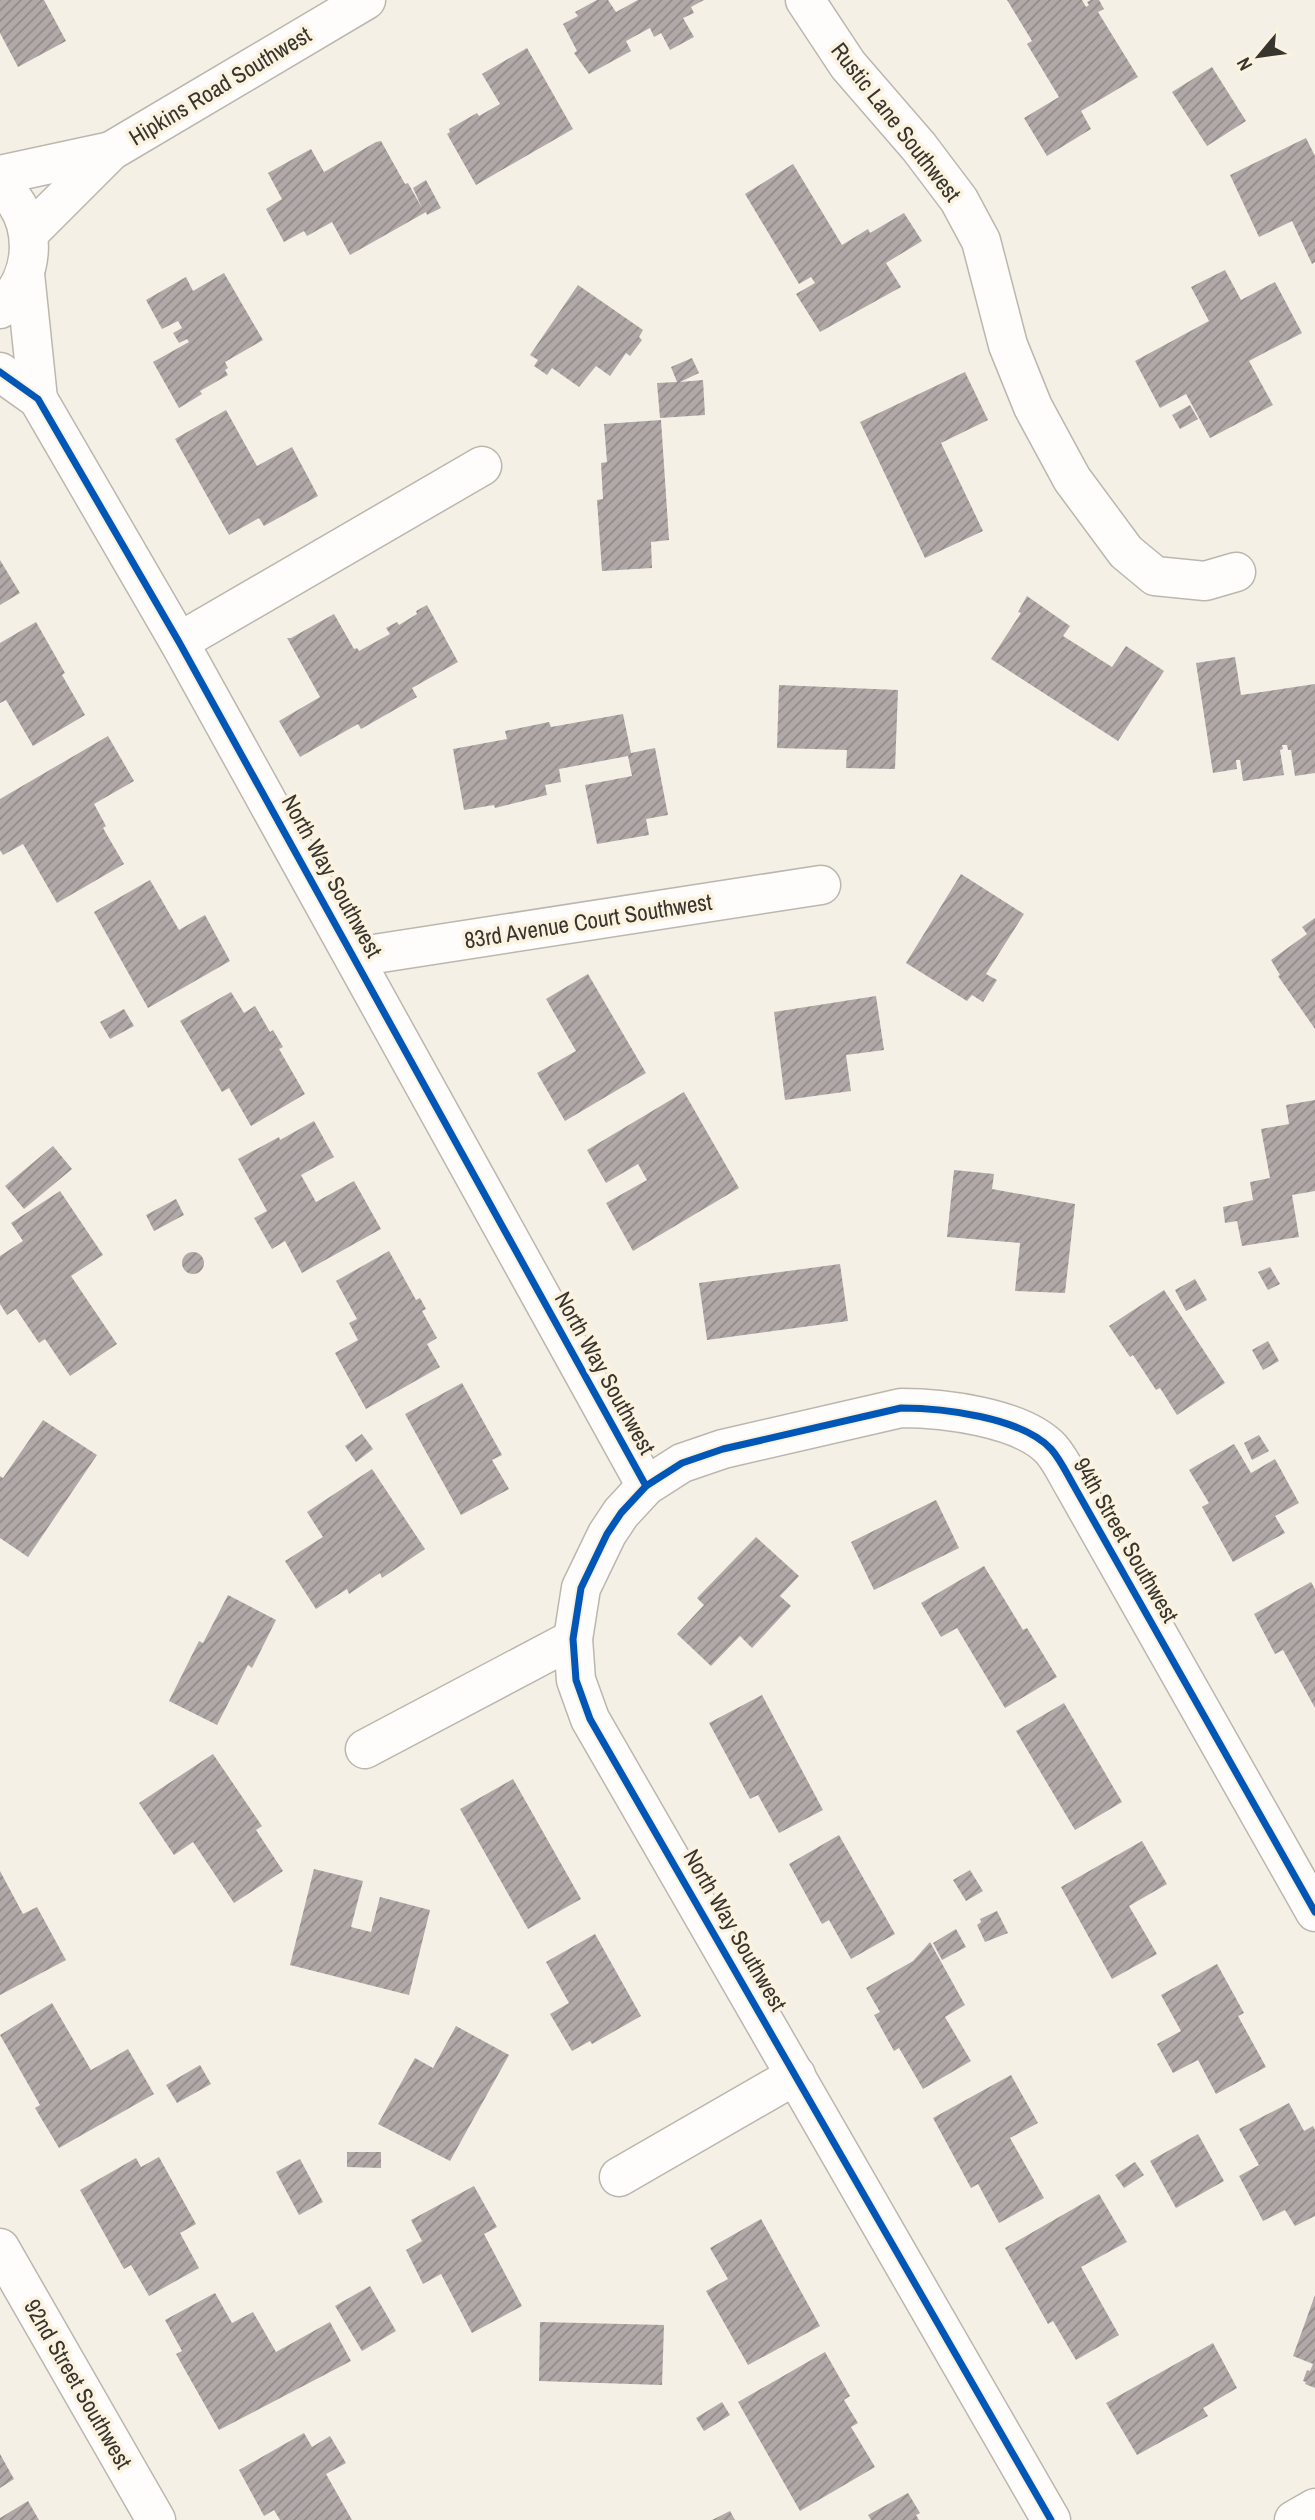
<svg xmlns="http://www.w3.org/2000/svg" width="1315" height="2520" viewBox="0 0 1315 2520" font-family="'Archivo Narrow',sans-serif">
<style>
.building{fill:url(#building-hatch)}
.lines{fill:none;stroke-linecap:round;stroke-linejoin:round}
.minor-casing{stroke:#bbb7af;stroke-width:41}
.minor{stroke:#fefdfb;stroke-width:38}
.cycleway-casing{stroke:#fbf3e0;stroke-width:11}
.cycleway{stroke:#0057b8;stroke-width:7}
.labels{text-anchor:middle;stroke-width:7;stroke-linejoin:round;paint-order:stroke}
.street-label{font-size:23px;fill:#38352e;stroke:#fbf3e0}
</style>
<defs>
<pattern id="building-hatch" width="6" height="6" patternUnits="userSpaceOnUse" patternTransform="scale(1.75)"><rect width="6" height="6" fill="#b1a8a8"/><path d="M-1 1l2-2M0 6l6-6M5 7l2-2" fill="none" stroke="#918a89"/></pattern>
</defs>
<rect width="100%" height="100%" fill="#f5f0e6"/>
<g class="building">
<polygon points="0,0 44,0 66,41 18,67 0,33"/>
<polygon points="597,0 608,0 616,12 638,0 704,0 691,7 694,13 683,18 694,37 670,50 661,33 654,37 650,28 626,41 631,51 589,74 574,53 577,51 563,24 578,16 575,12"/>
<polygon points="1007,0 1082,0 1086,7 1089,5 1087,2 1091,0 1099,0 1104,9 1098,12 1138,77 1081,111 1091,129 1047,156 1024,118 1059,97 1027,44 1032,41"/>
<polygon points="527,48 573,129 476,185 447,134 450,132 449,129 477,113 479,116 500,104 482,74"/>
<polygon points="1212,67 1246,121 1207,146 1172,92"/>
<polygon points="1306,138 1315,156 1315,262 1312,264 1292,221 1259,237 1230,175"/>
<polygon points="381,141 405,184 408,183 422,208 413,188 426,180 441,208 427,215 426,212 350,255 332,222 307,236 304,231 284,242 266,209 282,199 268,173 311,149 324,172 376,142"/>
<polygon points="793,164 842,245 868,229 870,233 904,213 922,241 886,263 901,287 820,332 796,294 815,283 811,277 799,284 745,194"/>
<polygon points="1225,270 1241,300 1275,282 1302,333 1249,361 1273,405 1210,438 1186,394 1160,408 1135,361 1209,321 1191,287"/>
<polygon points="224,273 263,340 225,362 228,368 225,370 228,375 200,391 202,394 179,408 153,362 189,342 187,339 179,343 173,333 182,328 178,321 162,329 146,300 186,277 193,291"/>
<polygon points="578,285 643,330 639,337 642,340 630,356 626,353 610,376 596,366 579,387 552,368 547,375 534,366 538,360 530,355"/>
<polygon points="692,358 699,373 680,382 703,380 705,415 660,418 657,383 677,382 671,367"/>
<polygon points="965,372 988,420 941,443 983,531 925,558 860,422"/>
<polygon points="1190,405 1198,419 1180,429 1172,415"/>
<polygon points="226,410 257,466 292,447 318,496 264,526 259,518 229,535 175,439"/>
<polygon points="661,420 669,540 651,542 652,568 602,571 597,500 603,499 601,463 607,462 604,424"/>
<polygon points="0,560 20,593 0,605"/>
<polygon points="1027,596 1070,626 1063,636 1112,667 1126,646 1164,671 1118,741 991,659 1021,613 1018,612"/>
<polygon points="427,605 458,662 412,688 417,697 361,729 358,724 300,757 279,721 320,697 287,638 291,638 334,614 354,649 357,648 359,651 390,634 386,628 397,622 399,625 417,614 416,611"/>
<polygon points="36,622 65,673 62,675 85,715 33,746 6,700 0,703 0,643"/>
<polygon points="1235,657 1241,695 1315,684 1315,773 1295,776 1291,750 1288,750 1287,745 1282,745 1283,749 1280,750 1284,775 1243,781 1240,760 1236,760 1237,769 1213,773 1196,663"/>
<polygon points="779,685 898,690 895,769 846,768 847,750 777,748"/>
<polygon points="623,714 631,753 655,748 668,815 646,819 649,835 597,844 585,785 632,776 628,756 559,769 561,782 545,785 547,795 495,808 494,805 464,810 453,749 507,739 505,731 549,722 551,727"/>
<polygon points="108,736 134,781 94,804 106,826 103,828 124,864 57,903 23,844 3,855 0,850 0,799"/>
<polygon points="961,874 1024,914 986,974 997,980 983,1002 972,995 967,1001 906,963"/>
<polygon points="150,880 179,930 205,915 230,961 148,1008 94,912"/>
<polygon points="1315,918 1315,1029 1278,976 1280,975 1271,960 1307,934 1302,927"/>
<polygon points="588,974 646,1073 565,1121 537,1073 576,1051 546,999"/>
<polygon points="231,992 244,1013 255,1006 270,1032 273,1030 283,1047 279,1049 305,1094 251,1126 229,1088 222,1092 180,1021"/>
<polygon points="876,996 884,1050 846,1055 851,1091 785,1100 774,1012"/>
<polygon points="124,1009 134,1026 110,1039 100,1022"/>
<polygon points="684,1092 739,1188 633,1251 606,1203 647,1180 638,1164 606,1183 587,1150"/>
<polygon points="1315,1100 1315,1191 1292,1195 1299,1237 1242,1246 1237,1221 1225,1223 1223,1207 1253,1200 1250,1182 1270,1178 1261,1129 1289,1124 1286,1105"/>
<polygon points="314,1121 334,1157 301,1175 316,1202 354,1181 381,1229 302,1273 285,1241 272,1249 254,1218 267,1211 238,1159 279,1137 280,1140"/>
<polygon points="53,1146 72,1169 24,1209 5,1186"/>
<polygon points="954,1170 994,1174 992,1189 1075,1204 1065,1293 1015,1291 1020,1243 947,1237"/>
<polygon points="60,1191 103,1255 71,1276 117,1344 70,1376 45,1339 39,1343 16,1309 7,1315 0,1304 0,1256 23,1241 11,1223"/>
<polygon points="176,1199 184,1215 154,1231 146,1215"/>
<polygon points="389,1251 416,1300 420,1298 426,1309 422,1311 437,1338 427,1344 440,1367 366,1409 335,1353 358,1340 349,1323 357,1319 336,1281"/>
<circle cx="193" cy="1263" r="11"/>
<polygon points="840,1264 848,1321 707,1340 699,1283"/>
<polygon points="1270,1267 1280,1284 1268,1290 1258,1272"/>
<polygon points="1195,1279 1207,1300 1186,1311 1175,1290"/>
<polygon points="1164,1290 1225,1383 1177,1415 1160,1388 1156,1390 1133,1355 1130,1357 1109,1326"/>
<polygon points="1268,1341 1279,1361 1263,1370 1252,1350"/>
<polygon points="462,1383 502,1455 492,1460 509,1489 461,1515 405,1414"/>
<polygon points="43,1420 97,1455 28,1557 0,1538 0,1476 3,1478"/>
<polygon points="362,1434 373,1449 356,1462 345,1446"/>
<polygon points="1259,1435 1269,1451 1252,1460 1244,1443"/>
<polygon points="1234,1444 1251,1473 1275,1459 1299,1503 1275,1516 1285,1533 1233,1562 1202,1507 1209,1503 1189,1470"/>
<polygon points="372,1469 425,1549 382,1578 380,1573 349,1594 347,1589 316,1609 285,1561 323,1537 307,1512"/>
<polygon points="936,1500 959,1548 874,1590 851,1542"/>
<polygon points="756,1537 799,1576 780,1596 791,1606 752,1648 740,1636 711,1666 677,1634 704,1605 697,1598"/>
<polygon points="984,1566 1023,1630 1027,1628 1057,1677 1005,1708 957,1628 941,1637 921,1603"/>
<polygon points="1311,1582 1315,1589 1315,1708 1283,1650 1275,1654 1254,1614"/>
<polygon points="228,1595 276,1620 252,1668 248,1665 217,1725 169,1701 199,1641 203,1643"/>
<polygon points="762,1695 823,1810 779,1833 758,1795 750,1799 709,1723"/>
<polygon points="1064,1703 1122,1802 1075,1830 1016,1731"/>
<polygon points="213,1754 262,1826 256,1830 283,1871 234,1903 193,1842 174,1855 139,1803"/>
<polygon points="513,1779 581,1899 528,1929 460,1809"/>
<polygon points="839,1835 895,1934 851,1959 829,1920 822,1924 789,1864"/>
<polygon points="1142,1841 1167,1884 1129,1906 1157,1954 1112,1979 1061,1887"/>
<polygon points="314,1869 363,1881 351,1927 371,1932 380,1897 430,1910 409,1995 290,1965"/>
<polygon points="970,1870 983,1891 966,1901 953,1880"/>
<polygon points="0,1871 23,1914 37,1907 66,1960 0,1995"/>
<polygon points="997,1911 1008,1933 985,1942 977,1925 981,1922 980,1919"/>
<polygon points="956,1929 966,1947 942,1960 933,1943"/>
<polygon points="595,1934 641,2016 592,2044 590,2041 572,2051 550,2014 569,2003 546,1962"/>
<polygon points="930,1942 965,2005 945,2017 971,2061 923,2089 899,2048 894,2051 874,2015 880,2012 866,1988 913,1961"/>
<polygon points="1217,1964 1244,2013 1238,2016 1266,2067 1216,2094 1198,2060 1173,2073 1157,2044 1181,2031 1161,1995"/>
<polygon points="52,2003 91,2070 128,2049 154,2094 59,2148 35,2108 40,2105 0,2035"/>
<polygon points="456,2026 509,2055 450,2161 378,2124 415,2058 433,2068"/>
<polygon points="200,2065 211,2084 177,2103 166,2085"/>
<polygon points="1011,2075 1038,2123 1010,2138 1044,2198 999,2223 978,2184 971,2188 933,2118"/>
<polygon points="1289,2103 1304,2131 1313,2126 1315,2130 1315,2216 1295,2226 1285,2210 1263,2221 1239,2176 1259,2165 1239,2129"/>
<polygon points="1198,2134 1224,2181 1176,2208 1150,2161"/>
<polygon points="347,2152 381,2152 381,2168 347,2167"/>
<polygon points="159,2157 196,2224 180,2233 199,2268 149,2296 131,2265 124,2269 80,2190 136,2158 141,2167"/>
<polygon points="300,2159 323,2202 299,2215 276,2172"/>
<polygon points="1135,2162 1144,2175 1124,2188 1115,2175"/>
<polygon points="474,2186 497,2227 484,2234 522,2306 472,2333 441,2274 423,2284 406,2250 422,2241 411,2220"/>
<polygon points="1099,2194 1127,2242 1081,2267 1119,2335 1076,2360 1053,2321 1048,2324 1005,2248"/>
<polygon points="761,2219 820,2326 748,2365 706,2291 728,2279 710,2248"/>
<polygon points="370,2286 396,2331 362,2351 335,2306"/>
<polygon points="215,2293 232,2323 253,2312 276,2352 330,2322 351,2361 219,2430 176,2354 182,2351 165,2320"/>
<polygon points="1315,2295 1315,2388 1305,2384 1306,2382 1303,2381 1307,2370 1310,2371 1313,2364 1293,2356"/>
<polygon points="540,2322 664,2325 662,2385 539,2381"/>
<polygon points="1213,2343 1237,2388 1203,2408 1208,2416 1137,2455 1106,2403"/>
<polygon points="825,2352 850,2396 844,2400 858,2423 851,2427 875,2467 800,2511 738,2402"/>
<polygon points="722,2402 730,2415 704,2431 696,2418"/>
<polygon points="304,2433 312,2447 330,2436 346,2463 326,2474 352,2520 280,2520 274,2510 264,2516 239,2470"/>
<polygon points="0,2454 14,2479 0,2488"/>
<polygon points="908,2493 920,2513 916,2515 919,2520 871,2520 868,2515"/>
<polygon points="28,2501 39,2520 0,2520 0,2518"/>
<polygon points="730,2511 735,2520 712,2520"/>
</g>
<g class="lines">
<g class="minor-casing">
<g id="minor">
<polyline points="805,0 848,65 919,147 959,200 981,241 1008,345 1033,407 1072,479 1126,552 1155,576 1205,581 1236,572"/>
<polyline points="0,175 111,151"/>
<path d="M0,185c39,33 38,91 0,124"/>
<polyline points="29,233 111,151 366,0"/>
<polyline points="25,274 38,399"/>
<polyline points="0,372 38,399 179,642 646,1486"/>
<polyline points="179,642 482,466"/>
<polyline points="355,957 821,885"/>
<polyline points="365,1749 573,1639"/>
<polyline points="619,2177 796,2075"/>
<polyline points="0,2248 156,2520"/>
<path d="M1051,2520l-461,-801 -14,-39 -3,-41 8,-51 26,-54 14,-21 25,-27 36,-23 41,-14 178,-41c41,0 120,9 150,41 9,10 16,25 23,37l241,426"/>
<polyline points="1294,2520 1315,2508"/>
</g>
</g>
<use href="#minor" class="minor"/>
<g class="cycleway-casing">
<g id="cycleway">
<polyline points="0,372 38,399 179,642 646,1486"/>
<path d="M1051,2520l-461,-801 -14,-39 -3,-41 8,-51 26,-54 14,-21 25,-27 36,-23 41,-14 178,-41c41,0 120,9 150,41 9,10 16,25 23,37l241,426"/>
</g>
</g>
<use href="#cycleway" class="cycleway"/>
</g>
<g class="labels">
<g class="street-label">
<text transform="translate(220 86) rotate(-31)" y="8">Hipkins Road Southwest</text>
<text transform="translate(896 122) rotate(52)" y="8">Rustic Lane Southwest</text>
<text transform="translate(332 876) rotate(61)" y="8">North Way Southwest</text>
<text transform="translate(588 921) rotate(-9)" y="8">83rd Avenue Court Southwest</text>
<text transform="translate(605 1373) rotate(61)" y="8">North Way Southwest</text>
<text transform="translate(1126 1540) rotate(60)" y="8">94th Street Southwest</text>
<text transform="translate(735 1930) rotate(60)" y="8">North Way Southwest</text>
<text transform="translate(78 2384) rotate(60)" y="8">92nd Street Southwest</text>
</g>
</g>
<g transform="translate(1259 56) rotate(241)" stroke="#fbf3e0" stroke-width="5" paint-order="stroke">
<path d="M0-5L12 26L0 18L-12 26Z" fill="#38352e"/>
<text y="-10" font-size="19" font-weight="bold" text-anchor="middle" fill="#38352e">N</text>
</g>
</svg>
